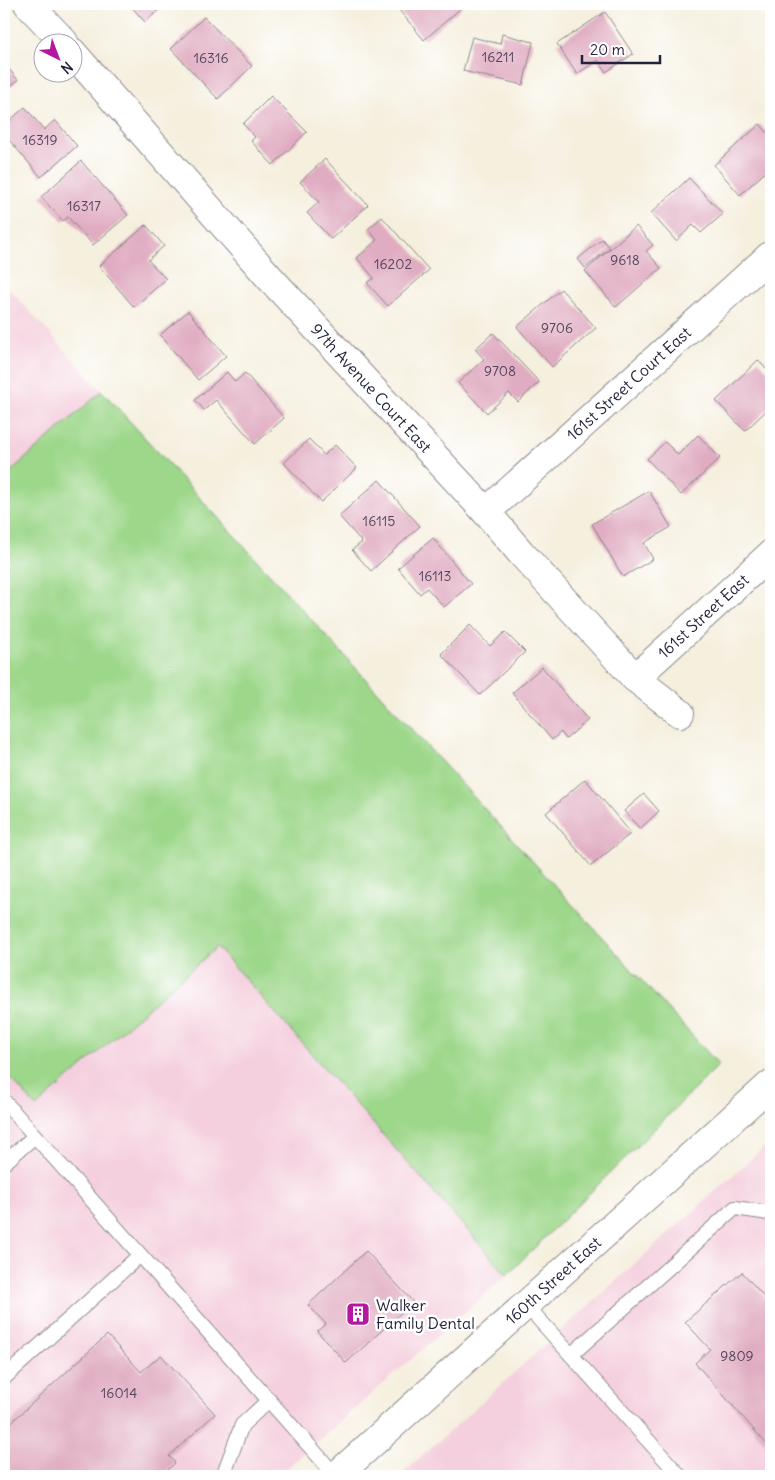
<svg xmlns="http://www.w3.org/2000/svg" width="775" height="1480" viewBox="0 0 775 1480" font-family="Delius,sans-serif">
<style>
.built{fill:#f4cfdd}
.green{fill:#9dd78a;stroke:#607c62}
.building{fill:#e0acc1}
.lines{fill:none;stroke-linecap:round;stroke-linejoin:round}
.lane-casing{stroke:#8c888c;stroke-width:16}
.street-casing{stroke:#8c888c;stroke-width:30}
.secondary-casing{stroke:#8c888c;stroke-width:30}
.lane{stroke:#fff;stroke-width:14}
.street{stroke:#fff;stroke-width:28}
.secondary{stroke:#fff;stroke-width:28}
.labels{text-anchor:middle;stroke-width:5;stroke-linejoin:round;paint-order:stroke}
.number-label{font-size:14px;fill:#52445c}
.street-label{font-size:16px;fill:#22223b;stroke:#fff}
.poi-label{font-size:16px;fill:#22223b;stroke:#fff;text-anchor:start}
</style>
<rect width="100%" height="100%" fill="#fff"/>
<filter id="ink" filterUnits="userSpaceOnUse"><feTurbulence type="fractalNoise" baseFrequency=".02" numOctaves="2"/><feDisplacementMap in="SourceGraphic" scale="10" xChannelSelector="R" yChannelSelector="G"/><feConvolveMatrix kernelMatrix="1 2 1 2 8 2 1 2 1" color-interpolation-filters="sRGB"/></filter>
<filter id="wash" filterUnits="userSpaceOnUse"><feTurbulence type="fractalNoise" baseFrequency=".0096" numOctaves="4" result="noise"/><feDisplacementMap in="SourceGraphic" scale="20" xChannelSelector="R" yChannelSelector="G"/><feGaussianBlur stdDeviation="1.12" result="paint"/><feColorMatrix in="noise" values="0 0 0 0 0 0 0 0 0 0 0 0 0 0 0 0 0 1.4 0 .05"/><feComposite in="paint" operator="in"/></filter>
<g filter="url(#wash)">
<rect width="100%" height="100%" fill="#f5efde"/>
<g class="built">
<polygon points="4,283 102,391 4,477"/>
<polygon points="217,947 507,1275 278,1476 4,1476 4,1071 36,1107"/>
<polygon points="771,1141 771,1476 400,1476"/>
</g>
<polygon class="green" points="102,391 719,1065 507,1275 217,947 36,1107 4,1071 4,477"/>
<g id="blocks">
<g class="building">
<polygon points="129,4 165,4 145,22"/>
<polygon points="394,4 458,4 461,8 424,40"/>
<polygon points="605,12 633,54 606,72 598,60 577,74 557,44"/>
<polygon points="204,17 252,66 218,99 171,49"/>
<polygon points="502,34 533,42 523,85 463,71 472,37 500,44"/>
<polygon points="4,63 18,80 4,92"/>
<polygon points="271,96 307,132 273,165 251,141 255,137 243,124"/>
<polygon points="25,107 44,130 55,120 77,146 41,177 4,134 4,126"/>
<polygon points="760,124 771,137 771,167 740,195 714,165"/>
<polygon points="325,159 368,205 331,239 307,213 319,202 300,182"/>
<polygon points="81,161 128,215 93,245 68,217 63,221 41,197"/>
<polygon points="689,178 723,214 701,233 693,225 676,241 651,213"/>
<polygon points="382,217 429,270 388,306 367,283 374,278 357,258 377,240 368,229"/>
<polygon points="146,225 164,246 148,260 166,279 134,307 99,266"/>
<polygon points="636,226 653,245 646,251 661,268 616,307 585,271"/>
<polygon points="602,239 610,248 585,268 578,259"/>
<polygon points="561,289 596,328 552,367 517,327"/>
<polygon points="188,311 226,356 198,380 160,335"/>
<polygon points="493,333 539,382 518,402 509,393 487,413 458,383 484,359 475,349"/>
<polygon points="758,360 771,374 771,406 745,431 716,401"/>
<polygon points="227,372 235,382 245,373 284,418 255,444 216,400 204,410 195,400"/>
<polygon points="698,435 720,458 681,495 647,459 665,442 678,455"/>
<polygon points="309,439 324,455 335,445 357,468 321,502 284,463"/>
<polygon points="379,480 420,526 371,571 352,550 362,542 339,516"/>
<polygon points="649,491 671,527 644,543 653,559 623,577 592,524"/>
<polygon points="433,538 471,584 444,607 427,588 420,594 398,568"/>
<polygon points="470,625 490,646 505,632 525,652 480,695 441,654"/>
<polygon points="542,667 588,720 566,739 561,732 552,740 512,693"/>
<polygon points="585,779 631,833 591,866 546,813"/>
<polygon points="644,794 659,811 640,829 624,811"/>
<polygon points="366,1251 413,1302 346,1363 317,1331 326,1324 308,1305"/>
<polygon points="742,1272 766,1299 771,1294 771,1449 695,1363 710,1349 685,1322"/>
<polygon points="107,1335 141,1372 161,1355 215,1414 169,1456 175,1463 165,1472 169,1476 4,1476 4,1429"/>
</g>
</g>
</g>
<g filter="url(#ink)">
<use href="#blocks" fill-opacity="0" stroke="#8c888c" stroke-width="1"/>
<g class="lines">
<g class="lane-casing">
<g id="lane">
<polyline points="4,1101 336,1476"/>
<polyline points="4,1163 35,1136"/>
<polyline points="526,1305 680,1476"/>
<polyline points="571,1355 735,1208 769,1213 771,1215"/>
<polyline points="4,1378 140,1255"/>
<polyline points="223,1476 242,1425 269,1400"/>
</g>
</g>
<g class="street-casing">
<g id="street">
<polyline points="28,4 64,42"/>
<path id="s1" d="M72,52l197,225 217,235 35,41 114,125 45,35"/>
<path id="s2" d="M486,512l285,-257"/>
<path id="s3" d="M635,678l136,-124"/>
</g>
</g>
<g class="secondary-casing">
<g id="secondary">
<path id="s4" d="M336,1476l435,-392"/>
</g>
</g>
<use href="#lane" class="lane"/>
<use href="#street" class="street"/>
<use href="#secondary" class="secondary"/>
</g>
</g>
<defs>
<g id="building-square" transform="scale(1.25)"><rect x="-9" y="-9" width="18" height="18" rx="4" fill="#b5179e" stroke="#fff"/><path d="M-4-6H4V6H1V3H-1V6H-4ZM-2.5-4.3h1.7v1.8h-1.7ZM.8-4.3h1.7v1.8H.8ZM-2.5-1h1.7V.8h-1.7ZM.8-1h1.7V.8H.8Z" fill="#fff"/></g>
</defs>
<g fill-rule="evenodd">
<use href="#building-square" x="358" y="1314"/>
</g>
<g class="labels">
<g class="number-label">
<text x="498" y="62">16211</text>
<text x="211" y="63">16316</text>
<text x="40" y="145">16319</text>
<text x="84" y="211">16317</text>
<text x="625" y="265">9618</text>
<text x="393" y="269">16202</text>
<text x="557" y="333">9706</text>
<text x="500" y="376">9708</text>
<text x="379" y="526">16115</text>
<text x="435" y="581">16113</text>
<text x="737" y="1361">9809</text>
<text x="119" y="1398">16014</text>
</g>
<g class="street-label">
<text dy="6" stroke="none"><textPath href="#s2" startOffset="192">161st Street Court East</textPath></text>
<text dy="6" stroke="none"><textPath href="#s1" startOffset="450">97th Avenue Court East</textPath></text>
<text dy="6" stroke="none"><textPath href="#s3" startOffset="92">161st Street East</textPath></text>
<text dy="6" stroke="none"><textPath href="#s4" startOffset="292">160th Street East</textPath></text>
</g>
<g class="poi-label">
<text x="376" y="1311">Walker<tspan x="376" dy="18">Family Dental</tspan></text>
</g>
</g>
<rect width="775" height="1480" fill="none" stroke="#fff" stroke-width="20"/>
<g transform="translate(58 58) rotate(138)"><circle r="24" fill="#ffffff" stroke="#a7a7b1"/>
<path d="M0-4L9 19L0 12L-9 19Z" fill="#b5179e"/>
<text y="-8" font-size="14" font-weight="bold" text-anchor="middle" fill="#22223b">N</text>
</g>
<path d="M582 55v8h78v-8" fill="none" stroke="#22223b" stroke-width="2.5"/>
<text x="590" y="55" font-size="15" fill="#22223b" stroke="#ffffff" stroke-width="4" paint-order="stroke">20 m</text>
</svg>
